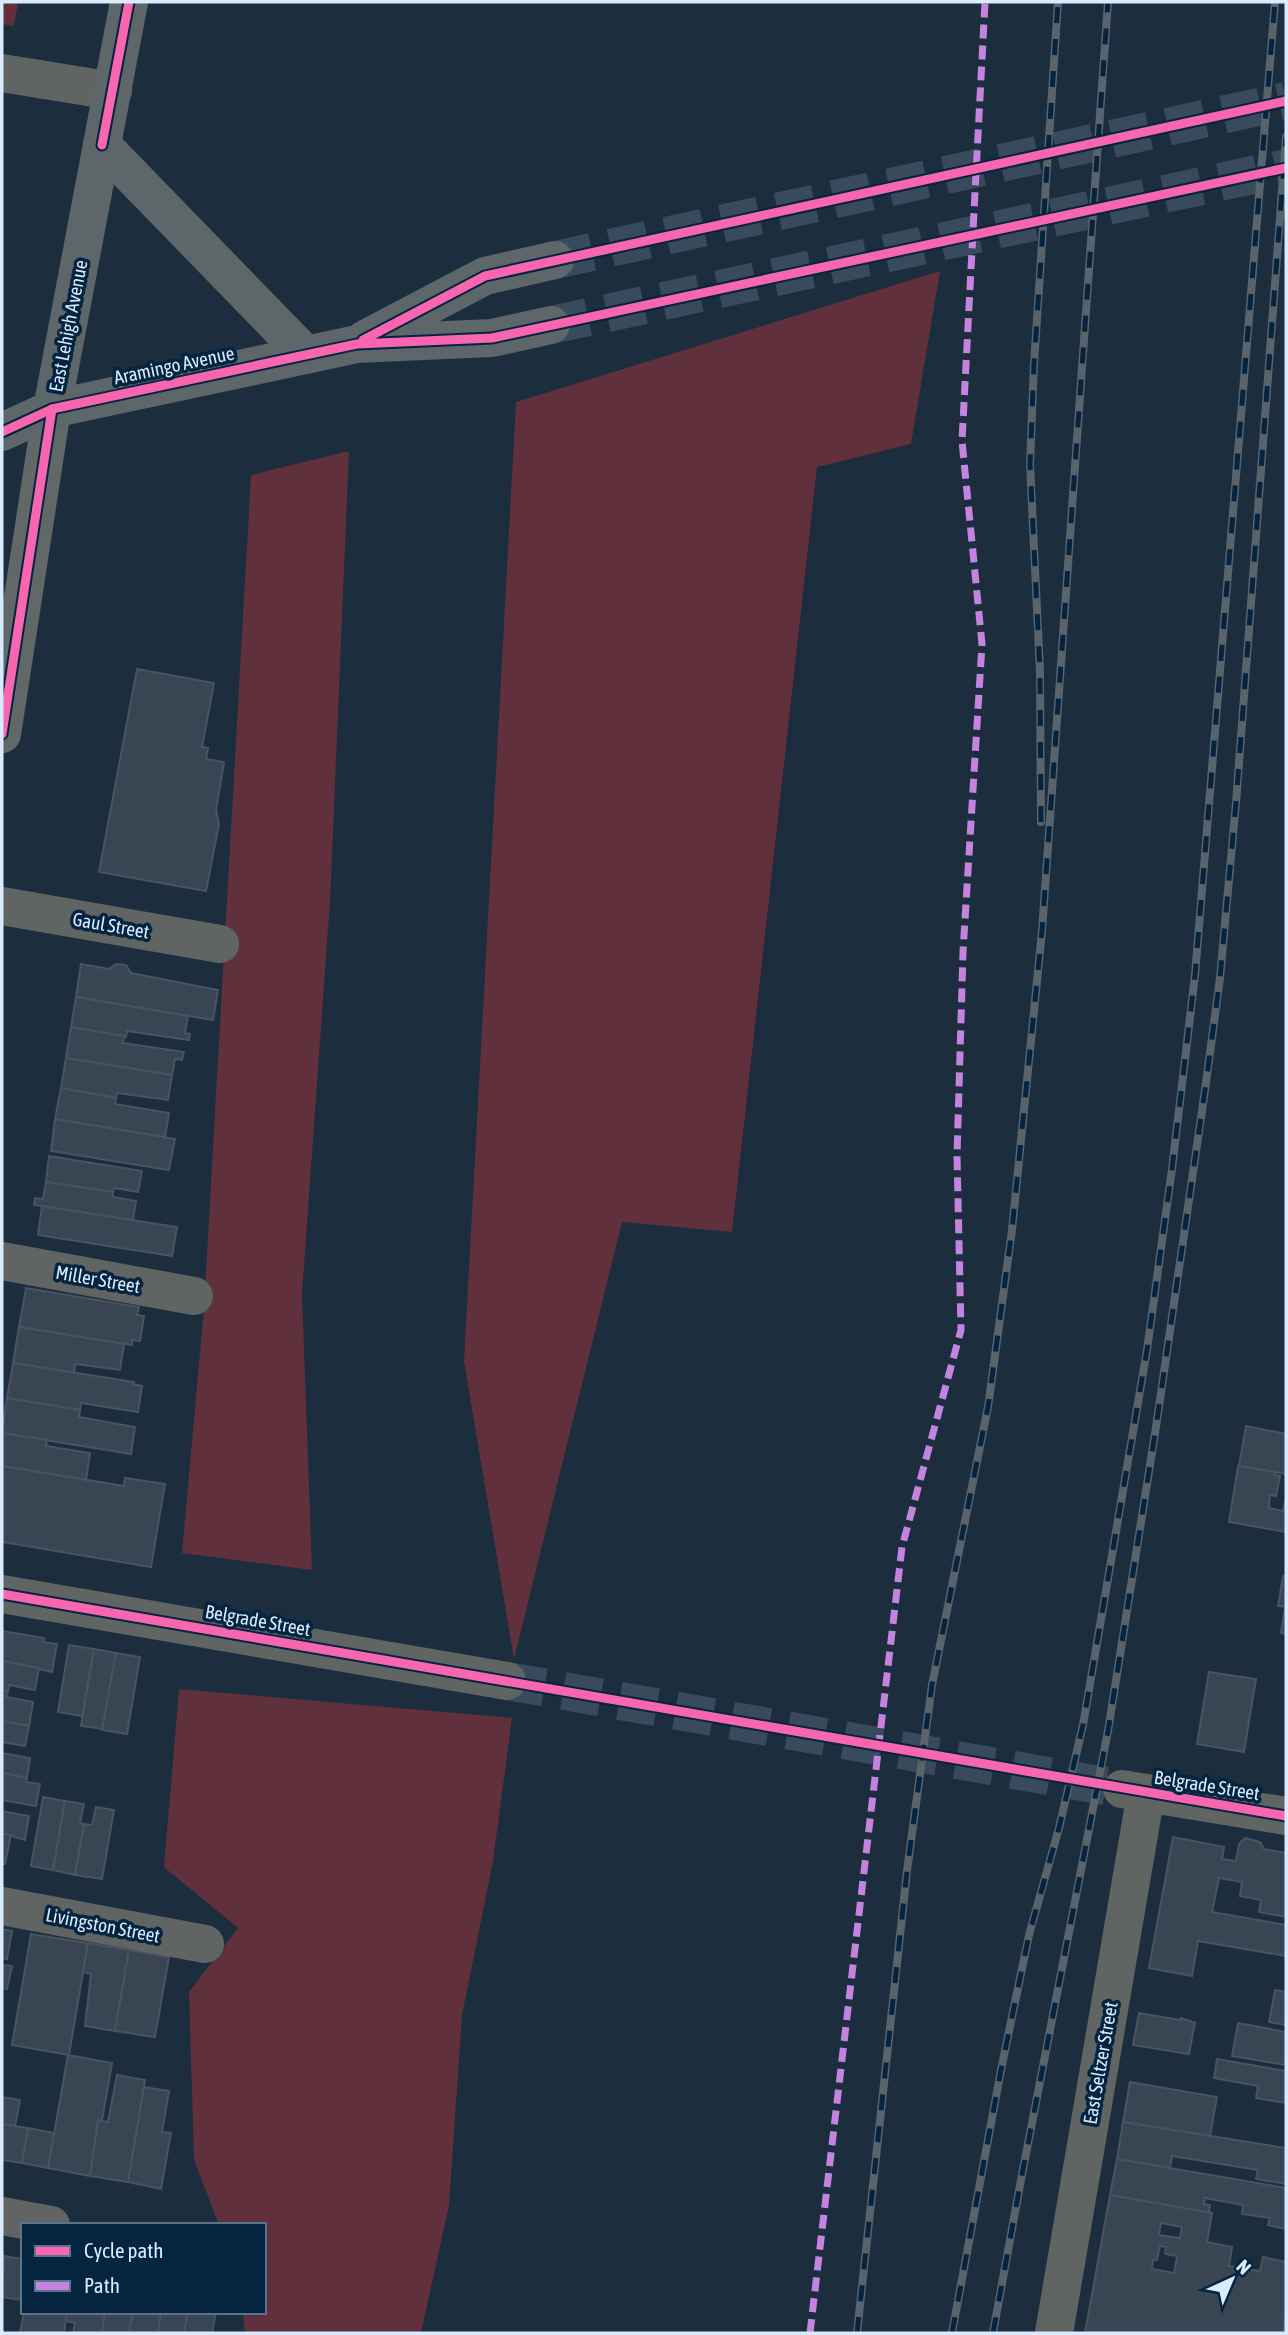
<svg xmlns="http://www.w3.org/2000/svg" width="1288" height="2335" viewBox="0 0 1288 2335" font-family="'Asap Condensed',sans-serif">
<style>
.green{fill:#60313d}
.building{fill:#3a4553;stroke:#495362;stroke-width:2;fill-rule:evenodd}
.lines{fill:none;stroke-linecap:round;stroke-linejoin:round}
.street-tunnel{stroke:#384a5b;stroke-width:38;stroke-dasharray:38 19;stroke-linecap:butt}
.primary-tunnel{stroke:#384a5b;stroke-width:38;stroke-dasharray:38 19;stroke-linecap:butt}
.street{stroke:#606563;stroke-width:38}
.secondary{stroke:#616867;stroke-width:38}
.primary{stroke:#5d6668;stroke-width:38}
.rail-casing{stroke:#58636b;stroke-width:8}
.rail{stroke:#042440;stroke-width:5;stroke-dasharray:16;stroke-linecap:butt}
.quiet{stroke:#c483df;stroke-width:7;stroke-dasharray:14 7;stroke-linecap:butt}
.cycleway-casing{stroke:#042440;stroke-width:13}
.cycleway{stroke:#f766af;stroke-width:9}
.labels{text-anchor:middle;stroke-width:7;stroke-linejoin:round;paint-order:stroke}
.street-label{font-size:19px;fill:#d9ebfe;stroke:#042440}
</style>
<rect width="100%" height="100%" fill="#1c2d3e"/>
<g class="green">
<polygon points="2,2 18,2 14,26 2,24"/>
<polygon points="940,271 911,444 817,467 732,1232 622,1222 514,1659 464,1361 516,402"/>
<polygon points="349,451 330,901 302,1294 312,1570 182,1553 204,1308 251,475"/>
<polygon points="179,1689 512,1718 493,1861 462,2015 449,2205 421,2333 245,2333 243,2312 264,2312 264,2225 219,2225 194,2160 189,1992 238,1928 164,1867"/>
</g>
<g class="building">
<polygon points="137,669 214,683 202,747 208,748 206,759 224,762 216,810 219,824 206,891 99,872"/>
<polygon points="81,964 109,969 116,964 126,965 131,973 218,990 213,1020 76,997"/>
<polygon points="76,997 188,1016 185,1033 190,1034 189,1040 127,1031 126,1037 71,1027"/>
<polygon points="71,1027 124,1036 123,1043 184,1052 182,1060 175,1059 172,1075 66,1058"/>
<polygon points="66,1058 172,1075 168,1100 117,1093 116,1098 61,1088"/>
<polygon points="61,1088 116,1098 115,1104 169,1113 165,1137 55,1119"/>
<polygon points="55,1119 175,1139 169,1170 51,1151"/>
<polygon points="49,1156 142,1171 138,1192 114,1188 113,1192 46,1182"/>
<polygon points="46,1182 113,1192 113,1197 136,1201 133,1220 34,1205 35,1198 43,1199"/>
<polygon points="42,1206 177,1227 172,1256 38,1235"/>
<polygon points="26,1288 139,1307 137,1315 144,1316 140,1341 132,1340 132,1345 19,1327"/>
<polygon points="19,1327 124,1344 120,1370 75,1364 74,1373 13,1363"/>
<polygon points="13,1363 134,1382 133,1384 142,1386 138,1412 81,1403 80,1410 7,1398"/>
<polygon points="7,1398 80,1410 79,1417 135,1427 131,1454 2,1433"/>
<polygon points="1246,1426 1286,1434 1286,1474 1239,1466"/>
<polygon points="2,1433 47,1440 46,1446 90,1453 86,1480 2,1466"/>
<polygon points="2,1466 124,1486 125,1478 165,1484 151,1567 2,1542"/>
<polygon points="1238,1466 1275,1472 1274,1475 1280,1476 1276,1496 1270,1495 1269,1508 1283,1511 1286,1498 1286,1532 1229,1522"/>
<polygon points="1283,1576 1286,1577 1286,1607 1278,1606"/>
<polygon points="1285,1607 1286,1607 1286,1634 1281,1633"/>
<polygon points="2,1631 44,1638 43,1642 57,1644 52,1672 2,1661"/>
<polygon points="69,1645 94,1649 82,1716 58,1712"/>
<polygon points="94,1649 116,1653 103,1729 81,1726"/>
<polygon points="116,1653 140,1657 127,1734 102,1730"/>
<polygon points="2,1661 39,1668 35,1690 9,1685 8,1691 2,1690"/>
<polygon points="1209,1672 1256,1679 1244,1752 1197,1744"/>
<polygon points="2,1690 8,1691 6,1697 33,1702 29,1726 2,1721"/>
<polygon points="2,1721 29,1726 25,1746 2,1742"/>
<polygon points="2,1753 30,1758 27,1778 2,1773"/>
<polygon points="2,1773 27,1778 26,1782 40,1784 36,1806 2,1800"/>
<polygon points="43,1797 65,1801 53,1870 31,1866"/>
<polygon points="65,1801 84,1804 80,1823 84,1824 75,1875 53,1870"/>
<polygon points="96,1807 114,1810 102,1879 75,1875 84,1824 92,1825"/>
<polygon points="2,1811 29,1816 25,1840 2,1833"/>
<polygon points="2,1833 11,1835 5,1864 2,1864"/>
<polygon points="1173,1837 1224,1847 1222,1859 1236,1861 1239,1844 1245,1838 1260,1842 1264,1849 1286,1853 1286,1917 1259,1912 1261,1900 1240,1896 1242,1882 1219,1878 1212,1912 1286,1925 1286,1956 1198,1941 1192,1976 1149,1968"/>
<polygon points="2,1929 12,1931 7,1959 2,1958"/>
<polygon points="31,1934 88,1943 69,2055 12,2045"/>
<polygon points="88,1943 129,1950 115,2031 85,2026 91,1974 83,1972"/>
<polygon points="129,1950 169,1957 155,2037 115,2031"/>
<polygon points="2,1965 12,1966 7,1989 2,1988"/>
<polygon points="1275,1990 1286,1992 1286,2025 1269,2022"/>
<polygon points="1139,2013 1180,2020 1181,2018 1195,2023 1189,2054 1133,2045"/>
<polygon points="1238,2023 1286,2032 1286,2065 1232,2056"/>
<polygon points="68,2055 112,2063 102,2120 98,2120 90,2176 48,2168"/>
<polygon points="1217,2059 1286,2071 1286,2103 1256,2098 1258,2086 1214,2078"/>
<polygon points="117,2075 145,2080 128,2182 90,2176 98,2120 108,2122"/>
<polygon points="1130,2082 1217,2097 1210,2136 1123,2122"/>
<polygon points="144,2087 169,2091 162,2132 171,2133 161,2189 128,2182"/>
<polygon points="2,2097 20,2100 15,2126 2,2124"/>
<polygon points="1123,2122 1286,2148 1286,2184 1256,2179 1258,2170 1172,2156 1170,2168 1117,2159"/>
<polygon points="2,2124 28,2128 22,2163 2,2160"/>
<polygon points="28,2128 54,2133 48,2168 22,2163"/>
<polygon points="1117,2159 1286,2188 1286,2229 1268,2225 1270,2218 1242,2214 1243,2205 1205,2198 1204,2204 1210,2205 1209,2213 1110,2195"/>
<path d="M1110,2195l102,18 -5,29 25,5 -3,19 31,5 3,-14 23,5v51l-3,20h-198zM1161,2223l21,4 -2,11 -21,-3zM1160,2246l6,1 -1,7 12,2 -3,17 -22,-4 1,-9h4z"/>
<polygon points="4,2256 23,2259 23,2300 2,2297"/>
<polygon points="24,2312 67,2312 64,2333 20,2333"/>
<polygon points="67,2312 105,2312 102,2333 73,2333 75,2323 66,2321"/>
<polygon points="105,2312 133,2312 129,2333 102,2333"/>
<polygon points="133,2312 161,2312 158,2333 129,2333"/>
<polygon points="161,2312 188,2312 184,2333 158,2333"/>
<polygon points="188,2312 216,2312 212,2333 184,2333"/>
</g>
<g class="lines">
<polyline class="street-tunnel" points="507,1681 1122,1789"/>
<g class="primary-tunnel">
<polyline points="555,260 1286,101"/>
<polyline points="551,325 1286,168"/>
</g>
<g class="street">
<polyline points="2,73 113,91"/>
<polyline points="2,906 220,944"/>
<polyline points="2,1261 194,1296"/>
<polyline points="2,1594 507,1681"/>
<polyline points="1122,1789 1286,1816"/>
<polyline points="2,1906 205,1944"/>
<polyline points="2,2216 51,2225"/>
<polyline points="1054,2333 1146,1793"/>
</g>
<polyline class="secondary" points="2,734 52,409"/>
<g class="primary">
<polyline points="102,145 306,355"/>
<polyline points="365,339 485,276 555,260"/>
<polyline points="52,409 129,2"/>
<polyline points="2,432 52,409 357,344 492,338 551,325"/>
</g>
<g class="rail-casing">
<g id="rail">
<polyline points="1041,822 1040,672 1030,464 1034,364 1058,2"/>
<polyline points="857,2333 907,1871 932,1685 988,1407 1012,1230 1042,931 1108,2"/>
<polyline points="952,2333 1001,2070 1029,1935 1059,1828 1083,1725 1147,1350 1172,1169 1195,975 1275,2"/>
<polyline points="993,2333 1020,2185 1108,1731 1156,1427 1205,1090 1220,978 1236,803 1286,137"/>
</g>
</g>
<use href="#rail" class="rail"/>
<polyline class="quiet" points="810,2333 902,1547 961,1330 957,1156 963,952 982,644 962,441 985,2"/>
<g class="cycleway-casing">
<g id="cycleway">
<polyline points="102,145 129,2"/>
<polyline points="363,340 485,276 1286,101"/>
<polyline points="2,432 52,409 357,344 492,338 1286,168"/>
<polyline points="2,734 52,409"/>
<polyline points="2,1594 1286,1816"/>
</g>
</g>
<use href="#cycleway" class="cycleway"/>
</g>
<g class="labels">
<g class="street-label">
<text transform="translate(68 326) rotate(-79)" y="7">East Lehigh Avenue</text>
<text transform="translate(174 365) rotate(-12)" y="7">Aramingo Avenue</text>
<text transform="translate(111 925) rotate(10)" y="7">Gaul Street</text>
<text transform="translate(98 1279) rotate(10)" y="7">Miller Street</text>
<text transform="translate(258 1620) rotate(10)" y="7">Belgrade Street</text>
<text transform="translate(1207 1785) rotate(9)" y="7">Belgrade Street</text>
<text transform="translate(103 1925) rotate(11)" y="7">Livingston Street</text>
<text transform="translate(1100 2063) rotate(-80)" y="7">East Seltzer Street</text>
</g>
</g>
<rect width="1288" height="2335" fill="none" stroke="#d9ebfe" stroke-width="7"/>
<rect x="21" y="2223" width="245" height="91" fill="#042440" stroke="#59748c" stroke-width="2"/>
<rect x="35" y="2246" width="35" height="10" fill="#f766af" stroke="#59748c" stroke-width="2"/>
<text x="84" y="2258" font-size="21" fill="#d9ebfe">Cycle path</text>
<rect x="35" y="2281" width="35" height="10" fill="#c483df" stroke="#59748c" stroke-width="2"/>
<text x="84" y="2293" font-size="21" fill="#d9ebfe">Path</text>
<g transform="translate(1232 2279) rotate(44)" stroke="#042440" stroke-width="5" paint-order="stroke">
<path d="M0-5L12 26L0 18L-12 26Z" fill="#d9ebfe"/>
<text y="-10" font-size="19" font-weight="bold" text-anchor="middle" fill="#d9ebfe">N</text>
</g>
</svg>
